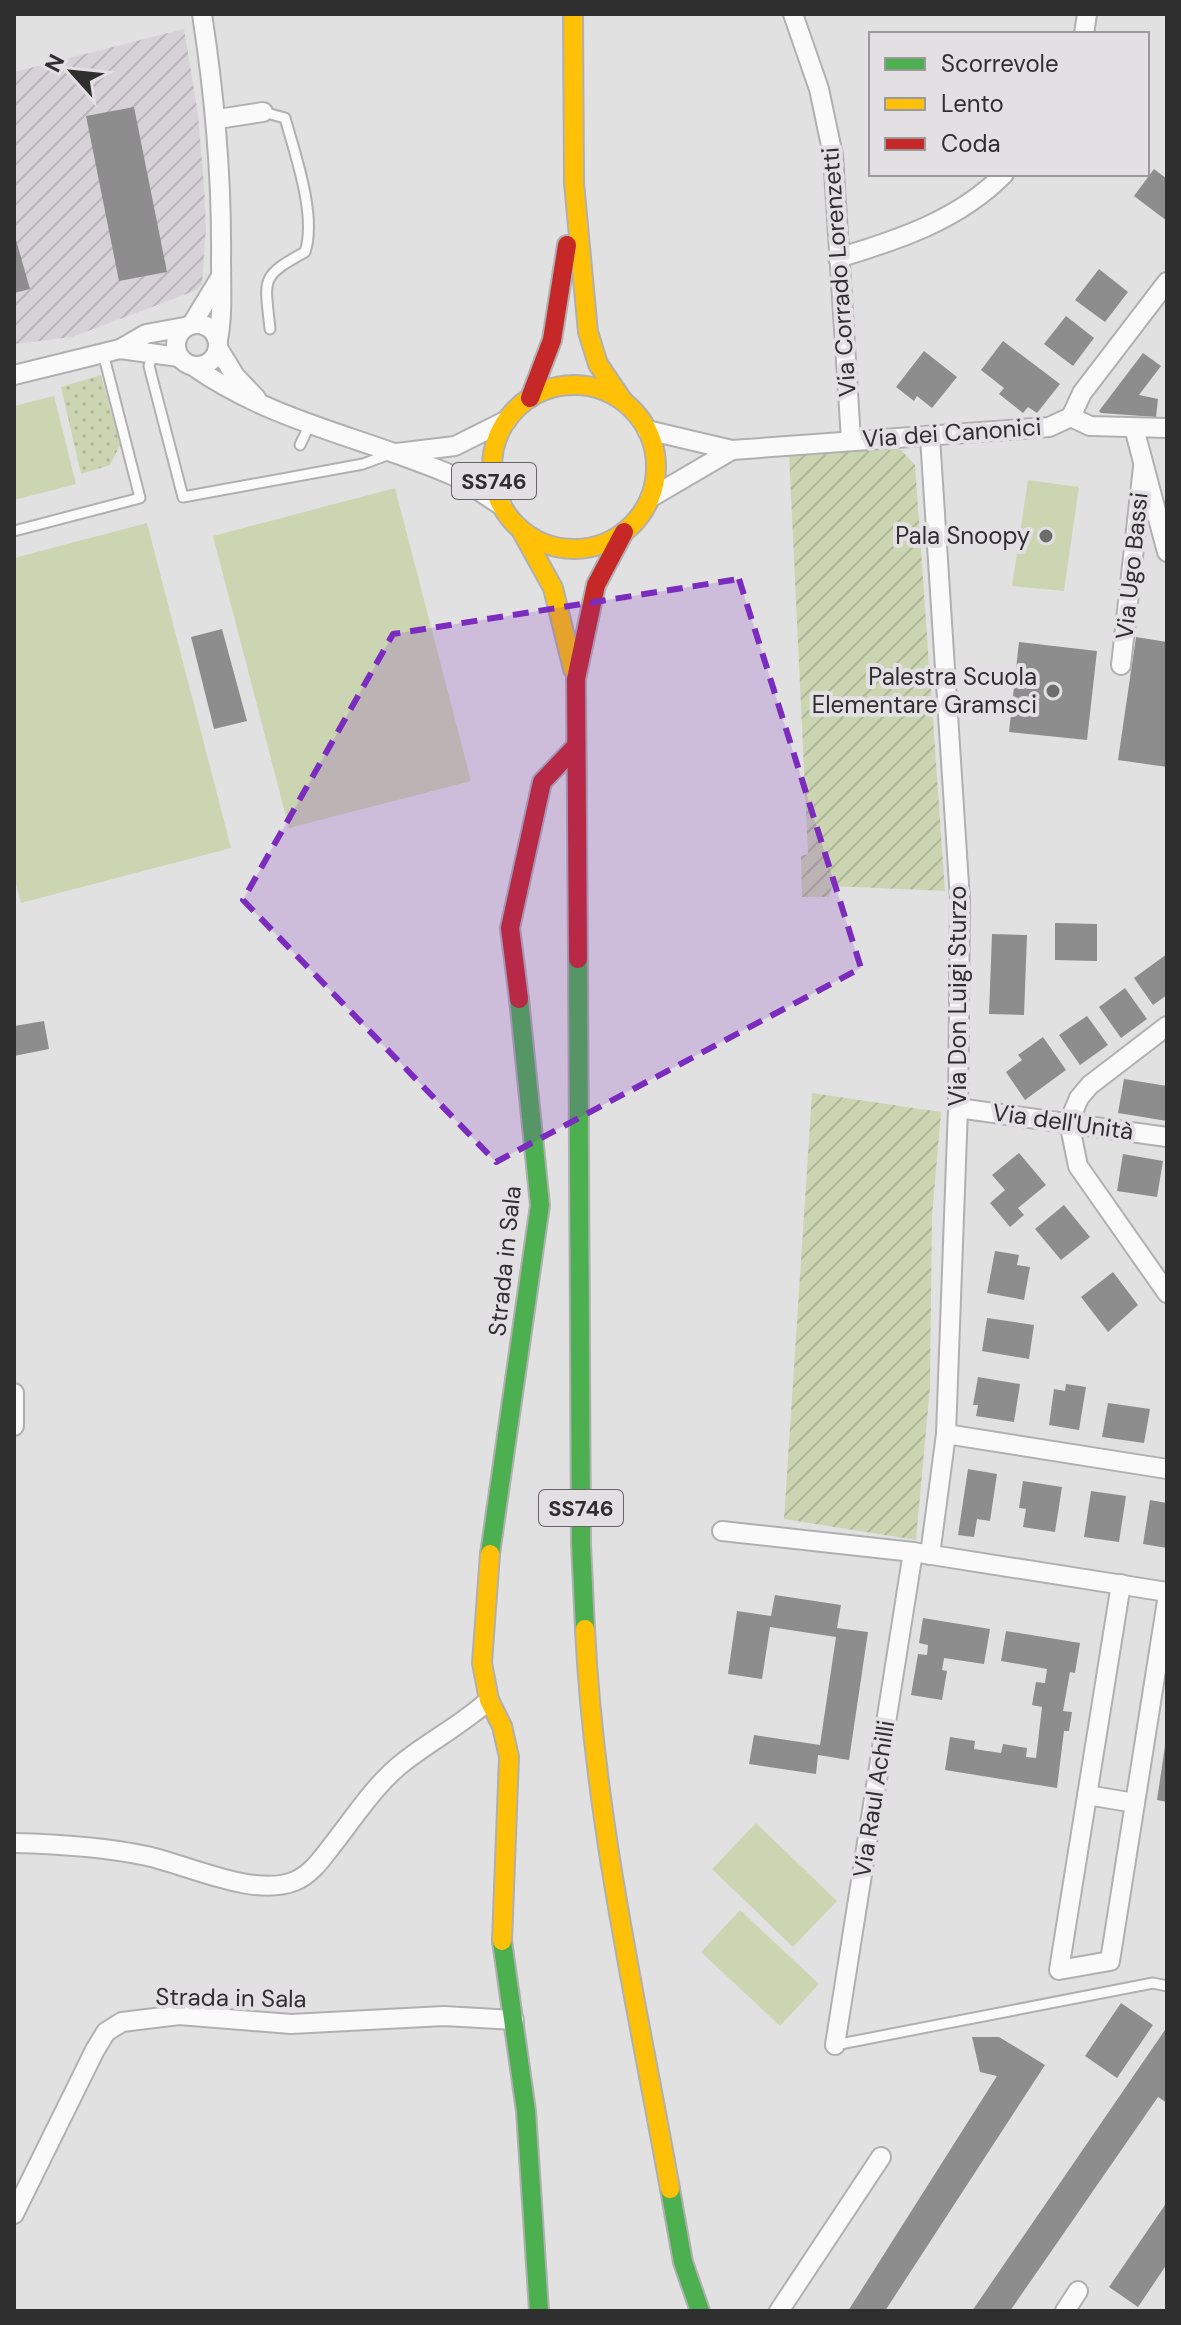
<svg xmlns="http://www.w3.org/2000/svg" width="1181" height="2325" viewBox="0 0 1181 2325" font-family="'DM Sans',sans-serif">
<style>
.industrial{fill:url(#industrial-furrows)}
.grass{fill:url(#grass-dots)}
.garden{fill:url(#garden-furrows)}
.pitch{fill:#ccd5b2}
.building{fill:#8d8d8d}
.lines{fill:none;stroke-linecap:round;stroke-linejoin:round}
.lane-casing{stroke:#b0b0b0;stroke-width:13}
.street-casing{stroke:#b0b0b0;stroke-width:22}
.fast-casing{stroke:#b0b0b0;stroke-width:22}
.slow-casing{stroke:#b0b0b0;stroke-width:22}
.jam-casing{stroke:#b0b0b0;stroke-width:22}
.lane{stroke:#fbfafb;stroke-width:9}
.street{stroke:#fbfafb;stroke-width:18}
.fast{stroke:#4caf50;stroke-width:18}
.slow{stroke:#ffc107;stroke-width:18}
.jam{stroke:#c62828;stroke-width:18}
.marked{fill:#7b2cbf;fill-opacity:0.2;stroke:#7b2cbf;stroke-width:6;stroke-dasharray:16 10;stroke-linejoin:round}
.poi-dot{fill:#6e6d6e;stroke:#e2e0e3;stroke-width:3}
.labels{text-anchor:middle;stroke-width:8;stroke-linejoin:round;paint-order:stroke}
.shield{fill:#e2e0e3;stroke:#656466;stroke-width:2}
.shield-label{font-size:22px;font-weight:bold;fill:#302f30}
.street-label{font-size:24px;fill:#302f30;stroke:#e2e0e3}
.poi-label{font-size:24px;fill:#302f30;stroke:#e2e0e3;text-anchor:end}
</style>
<defs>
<pattern id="industrial-furrows" width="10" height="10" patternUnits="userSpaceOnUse" patternTransform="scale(2)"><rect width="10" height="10" fill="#d7d2d8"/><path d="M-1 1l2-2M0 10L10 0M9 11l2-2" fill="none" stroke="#b9b5ba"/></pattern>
<pattern id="grass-dots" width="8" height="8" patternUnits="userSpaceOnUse" patternTransform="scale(2)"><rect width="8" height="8" fill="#ccd5b2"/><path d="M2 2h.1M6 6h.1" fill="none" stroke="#b0b799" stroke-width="1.8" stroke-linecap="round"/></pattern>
<pattern id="garden-furrows" width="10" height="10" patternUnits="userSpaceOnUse" patternTransform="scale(2)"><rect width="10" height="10" fill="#ccd5b2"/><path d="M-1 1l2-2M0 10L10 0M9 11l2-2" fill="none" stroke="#b0b799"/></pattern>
</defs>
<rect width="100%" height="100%" fill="#e2e1e2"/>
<polygon class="industrial" points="184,29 198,114 204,186 206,229 202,284 197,290 72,337 14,344 14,72"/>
<polygon class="grass" points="101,375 120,445 110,465 81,474 61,387"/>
<g class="garden">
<polygon points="900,449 915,465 945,891 832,886 829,897 802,897 801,856 808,854 789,454"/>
<polygon points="812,1093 941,1112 932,1216 930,1387 916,1540 784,1519"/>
</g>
<g class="pitch">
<polygon points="54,396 76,484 14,500 14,406"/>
<polygon points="1028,480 1079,487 1064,591 1012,586"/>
<polygon points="395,488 471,781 289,828 213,536"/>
<polygon points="147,523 231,848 21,903 14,876 14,558"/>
<polygon points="756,1823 837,1901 793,1947 712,1869"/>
<polygon points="740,1910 819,1984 780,2026 701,1952"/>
</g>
<g class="building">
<polygon points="134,107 167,272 119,281 86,116"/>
<polygon points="1154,169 1167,179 1167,221 1134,196"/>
<polygon points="14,233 30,289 14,293"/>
<polygon points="1099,269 1128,292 1105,322 1075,300"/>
<polygon points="1066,316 1094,338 1073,366 1044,344"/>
<polygon points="1003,341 1060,384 1037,413 1028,407 1023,413 999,394 1004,388 981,370"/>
<polygon points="924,351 957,377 932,408 917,396 914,401 896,387"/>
<polygon points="1143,353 1161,366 1139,395 1158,399 1156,417 1101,413 1099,411"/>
<polygon points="222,629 247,721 214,729 191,637"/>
<polygon points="1136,637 1167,642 1167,767 1118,760"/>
<polygon points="1019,642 1097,651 1087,740 1009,732"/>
<polygon points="1055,923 1097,924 1097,961 1055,960"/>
<polygon points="992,934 1027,935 1024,1015 989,1014"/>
<polygon points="1167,954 1167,995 1153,1005 1134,978"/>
<polygon points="1125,988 1147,1019 1121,1038 1099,1007"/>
<polygon points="1087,1016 1108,1045 1080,1065 1059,1035"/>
<polygon points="44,1021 49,1049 14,1056 14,1026"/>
<polygon points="1043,1037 1066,1070 1025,1100 1006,1072 1022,1060 1018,1055"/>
<polygon points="1124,1079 1167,1086 1167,1121 1118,1113"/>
<polygon points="1019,1153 1046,1185 1018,1208 1024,1215 1010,1227 990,1203 1005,1190 992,1175"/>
<polygon points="1123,1154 1163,1161 1157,1197 1117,1191"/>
<polygon points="1064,1205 1090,1237 1061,1260 1035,1229"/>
<polygon points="995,1251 1019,1255 1017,1265 1030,1267 1024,1300 987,1293"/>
<polygon points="1113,1272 1138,1305 1108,1332 1081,1297"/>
<polygon points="987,1318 1034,1325 1029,1359 982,1351"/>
<polygon points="978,1377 1020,1384 1014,1422 976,1416 978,1405 973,1405"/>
<polygon points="1066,1384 1086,1387 1079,1430 1049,1425 1054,1389 1065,1391"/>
<polygon points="1108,1403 1150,1409 1144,1443 1102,1437"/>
<polygon points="968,1469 997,1474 990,1521 977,1519 974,1537 958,1535"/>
<polygon points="1023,1481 1062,1487 1055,1532 1023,1527 1026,1509 1019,1508"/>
<polygon points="1091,1491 1126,1496 1119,1542 1084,1537"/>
<polygon points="1150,1500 1167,1503 1167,1548 1143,1544"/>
<polygon points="775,1595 841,1605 837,1628 868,1632 849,1760 818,1755 816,1774 749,1764 754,1735 820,1745 836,1637 770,1627 762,1679 728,1674 737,1611 771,1616"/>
<polygon points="923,1618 990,1629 984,1664 944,1658 942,1670 947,1671 942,1700 911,1695 918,1654 927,1655 928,1645 919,1643"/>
<polygon points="1006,1631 1080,1643 1075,1673 1070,1672 1063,1711 1072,1712 1069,1731 1064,1731 1057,1788 945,1770 950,1737 975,1741 974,1749 1001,1753 1003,1744 1027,1748 1026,1757 1036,1758 1042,1707 1032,1705 1036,1682 1045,1683 1047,1669 1001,1661"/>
<polygon points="1165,1746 1167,1747 1167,1802 1157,1800"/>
<polygon points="1121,2003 1153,2025 1117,2078 1085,2056"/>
<polygon points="1167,2027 1167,2103 1158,2097 1010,2311 972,2311"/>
<polygon points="972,2037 999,2037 1045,2065 885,2311 848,2311 997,2076 980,2072"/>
<polygon points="1167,2202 1167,2264 1138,2307 1109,2287"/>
</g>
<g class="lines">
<g class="lane-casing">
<g id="lane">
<path d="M263,112l22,6c10,36 32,98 20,134 -46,25 -40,27 -35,77"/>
<polyline points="153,353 149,366 183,497 363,464 390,454"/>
<polyline points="300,445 309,426"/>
<polyline points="14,531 140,498 103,353"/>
<polyline points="835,2045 1153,1983 1167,1986"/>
</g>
</g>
<g class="street-casing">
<g id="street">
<path d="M202,14c13,84 20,161 19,246 0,28 2,53 -3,80"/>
<polyline points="793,14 819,89 833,155 851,440"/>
<polyline points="1084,34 1087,14"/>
<polyline points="218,119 263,112"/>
<path d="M838,258c60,-18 121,-38 166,-84"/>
<circle cx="197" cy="345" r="21"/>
<polyline points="192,324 220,278"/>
<polyline points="218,348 235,376 256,398"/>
<polyline points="120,349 179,357"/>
<path d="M193,366c79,56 174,72 261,110 17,8 32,20 48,30"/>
<polyline points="14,375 120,349 146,334 184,327"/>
<polyline points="1071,417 1082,393 1167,282"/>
<polyline points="1071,417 1090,426 1167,428"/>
<polyline points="1134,428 1167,552"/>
<polyline points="647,430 732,450 1049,427 1071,417"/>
<polyline points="930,437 960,900 958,1108 946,1434 930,1555"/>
<polyline points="397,453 455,446 507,420"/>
<polyline points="650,498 732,450"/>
<polyline points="1121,665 1143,467"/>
<polyline points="1167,1026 1090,1085 1079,1098 1069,1122 1078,1166 1167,1293"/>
<polyline points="958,1108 1167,1137"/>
<polyline points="14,1393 14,1426"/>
<polyline points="946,1434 1167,1469"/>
<polyline points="722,1531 913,1552 1167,1592"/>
<polyline points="1121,1584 1059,1970 1110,1961 1167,1601"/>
<polyline points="1087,1795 1135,1803"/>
<path d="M14,1843c44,1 90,4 133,13 41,9 108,42 148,25 17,-7 28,-24 39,-38 22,-28 43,-61 71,-82 28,-22 58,-37 84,-61"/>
<polyline points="835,2045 913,1552"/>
<polyline points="14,2214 95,2050 106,2032 122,2022 179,2015 291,2024 444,2016 514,2020"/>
<polyline points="779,2311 881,2157"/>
<polyline points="1065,2311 1078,2291"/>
</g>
</g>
<g class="fast-casing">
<g id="fast">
<polyline points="578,959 581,1544 585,1629"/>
<polyline points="490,1554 540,1205 519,999"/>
<polyline points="502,1941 526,2111 539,2311"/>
<polyline points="670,2189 683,2262 700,2311"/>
</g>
</g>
<g class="slow-casing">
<g id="slow">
<polyline points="573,14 574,183 588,332 598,364 623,401"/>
<circle cx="574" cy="467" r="82"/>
<polyline points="522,532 553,588 573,669"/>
<polyline points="490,1554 482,1663 489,1700 502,1726 509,1757 502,1941"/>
<path d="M585,1629c9,189 52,375 85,560"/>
</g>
</g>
<g class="jam-casing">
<g id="jam">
<polyline points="530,398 552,340 567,245"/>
<polyline points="578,959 576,679 596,585 624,532"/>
<polyline points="519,999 510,928 542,782 576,746"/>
</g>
</g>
<use href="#lane" class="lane"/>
<use href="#street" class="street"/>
<use href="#fast" class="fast"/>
<use href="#slow" class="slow"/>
<use href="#jam" class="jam"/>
</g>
<path class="marked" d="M739,579l122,389 -365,194 -253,-262 150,-266z"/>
<g class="poi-dot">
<circle cx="1046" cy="536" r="8"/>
<circle cx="1053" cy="691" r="8"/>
</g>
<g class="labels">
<g class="shield">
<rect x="452" y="463" width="84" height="36" rx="6"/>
<rect x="539" y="1490" width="84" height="36" rx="6"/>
</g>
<g class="shield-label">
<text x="494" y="489">SS746</text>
<text x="581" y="1516">SS746</text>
</g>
<g class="street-label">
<text transform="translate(839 272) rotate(-94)" y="8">Via Corrado Lorenzetti</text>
<text transform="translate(952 433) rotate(-4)" y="8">Via dei Canonici</text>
<text transform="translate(1132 566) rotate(-84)" y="8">Via Ugo Bassi</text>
<text transform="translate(958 996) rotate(-90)" y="8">Via Don Luigi Sturzo</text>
<text transform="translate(1063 1122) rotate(8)" y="8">Via dell'Unità</text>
<text transform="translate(505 1261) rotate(-84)" y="8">Strada in Sala</text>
<text transform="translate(874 1799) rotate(-81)" y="8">Via Raul Achilli</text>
<text transform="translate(231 1998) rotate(1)" y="8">Strada in Sala</text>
</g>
<g class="poi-label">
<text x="1030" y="544">Pala Snoopy</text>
<text x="1037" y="685">Palestra Scuola<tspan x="1037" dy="28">Elementare Gramsci</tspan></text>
</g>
</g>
<rect width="1181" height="2325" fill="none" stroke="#302f30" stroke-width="32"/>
<rect x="869" y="32" width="280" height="144" fill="#e2e0e3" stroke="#9b999b" stroke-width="2"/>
<rect x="885" y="58" width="40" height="12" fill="#4caf50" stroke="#9b999b" stroke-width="2"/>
<text x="941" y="72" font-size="24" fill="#302f30">Scorrevole</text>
<rect x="885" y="98" width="40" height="12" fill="#ffc107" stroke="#9b999b" stroke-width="2"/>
<text x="941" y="112" font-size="24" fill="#302f30">Lento</text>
<rect x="885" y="138" width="40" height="12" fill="#c62828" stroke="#9b999b" stroke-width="2"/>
<text x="941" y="152" font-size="24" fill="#302f30">Coda</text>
<g transform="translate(72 72) rotate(297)" stroke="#e2e0e3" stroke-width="6" paint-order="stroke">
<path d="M0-6L14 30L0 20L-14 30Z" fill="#302f30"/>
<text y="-12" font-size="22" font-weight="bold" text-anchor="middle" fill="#302f30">N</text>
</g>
</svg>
